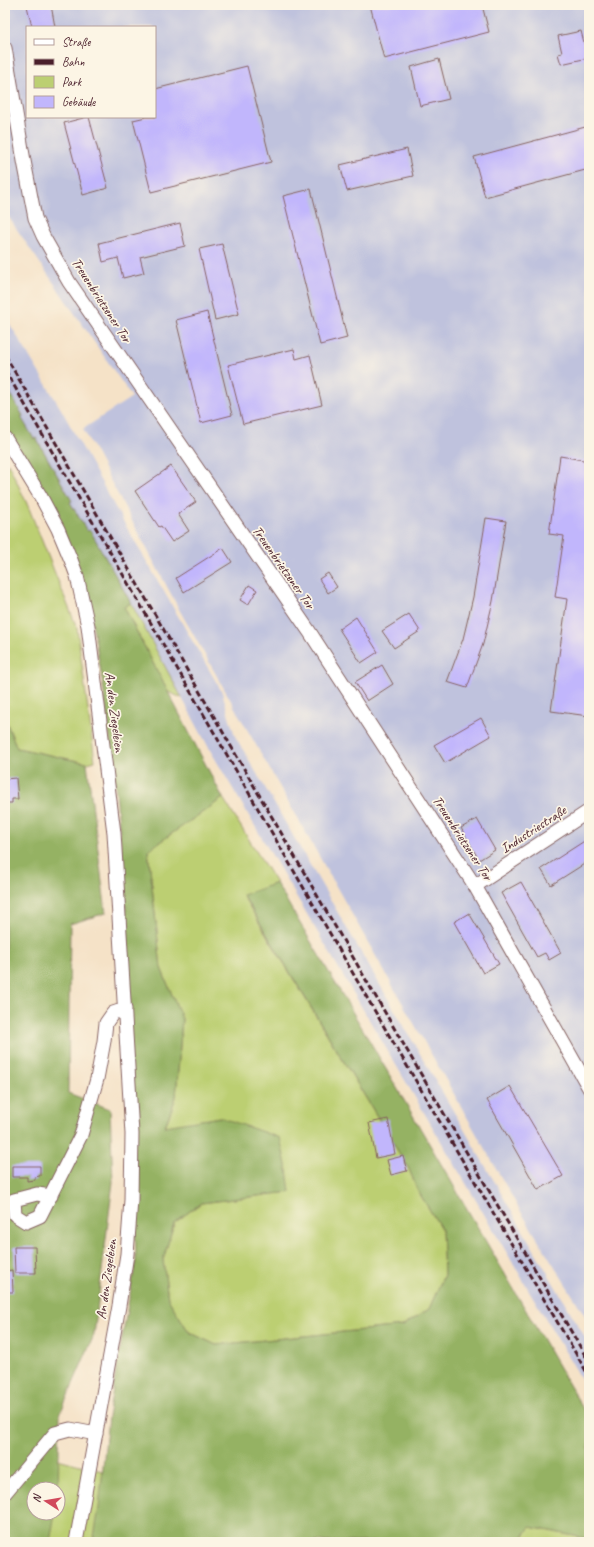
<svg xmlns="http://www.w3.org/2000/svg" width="594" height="1547" viewBox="0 0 594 1547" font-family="Caveat,sans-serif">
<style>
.industrial{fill:#bfc2dd;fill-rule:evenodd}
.green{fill:#bccf72;stroke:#83774e;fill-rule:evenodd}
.forest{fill:#95b264;stroke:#706848}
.building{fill:#c1b6fc}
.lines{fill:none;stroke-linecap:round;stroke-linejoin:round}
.minor-casing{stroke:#866362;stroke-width:15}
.minor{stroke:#fff;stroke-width:13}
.rail{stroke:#4a1f2b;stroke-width:3;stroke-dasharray:6 3;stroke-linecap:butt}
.labels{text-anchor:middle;stroke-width:3.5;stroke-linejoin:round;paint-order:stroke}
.street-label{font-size:14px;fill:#4a1f2b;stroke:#fcf5e5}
</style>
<rect width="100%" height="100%" fill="#fcf5e5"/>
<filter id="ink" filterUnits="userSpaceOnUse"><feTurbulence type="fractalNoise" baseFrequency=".025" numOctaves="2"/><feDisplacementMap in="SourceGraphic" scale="8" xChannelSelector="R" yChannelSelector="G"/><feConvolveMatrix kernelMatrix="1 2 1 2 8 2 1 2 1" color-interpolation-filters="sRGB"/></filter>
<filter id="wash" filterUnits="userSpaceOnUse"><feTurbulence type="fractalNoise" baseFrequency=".012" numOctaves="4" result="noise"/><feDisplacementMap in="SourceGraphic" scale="16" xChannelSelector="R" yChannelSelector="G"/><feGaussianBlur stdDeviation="0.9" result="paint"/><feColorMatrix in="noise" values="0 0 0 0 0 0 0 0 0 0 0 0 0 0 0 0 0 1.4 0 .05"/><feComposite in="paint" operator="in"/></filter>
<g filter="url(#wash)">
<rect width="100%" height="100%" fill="#f5e2c7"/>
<g class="industrial">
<path d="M5,5h584v1317l-71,-115 -338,-596 -97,-182 49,-32 -127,-185zM27,27h128v90h-128z"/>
<polygon points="5,316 61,409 115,507 222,692 235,736 589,1344 589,1392 210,750 131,603 90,530 87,531 70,502 72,500 36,438 34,439 21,417 23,415 5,384"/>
</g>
<g class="green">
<polygon points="8,463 28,506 77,628 95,761 87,763 17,748 5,719 5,476"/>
<polygon points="131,603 182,698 168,692 124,607"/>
<polygon points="223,798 276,883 243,896 409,1169 418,1191 442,1230 444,1275 429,1309 403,1326 216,1345 189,1332 168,1299 163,1260 174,1223 201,1203 289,1192 220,1117 165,1127 176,1097 182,1019 161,968 148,850"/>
<path d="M54,1458l312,84h-361v-28zM34,1489h24v24h-24z"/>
<polygon points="530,1527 589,1539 589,1542 519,1542"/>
</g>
<g class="forest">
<polygon points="5,384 23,416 21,417 34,439 36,438 72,501 70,502 87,531 90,530 131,603 124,607 223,798 148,850 161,968 182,1019 176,1097 165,1126 220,1117 280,1138 287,1169 290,1192 201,1203 174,1223 163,1260 168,1299 189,1332 216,1345 403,1326 429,1309 444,1275 442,1230 418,1191 409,1169 243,895 276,883 365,1033 589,1419 589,1539 530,1527 519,1542 93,1542 99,1508 108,1417 136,1260 126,904 116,792 102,678 86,589 37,481 5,428"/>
<polygon points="5,719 17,748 87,763 106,913 70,924 68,1093 110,1109 113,1182 94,1335 60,1414 58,1489 34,1489 34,1513 55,1513 50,1542 5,1542"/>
</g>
<g id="blocks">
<g class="building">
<polygon points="31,5 51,5 55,27 32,27 27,6"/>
<polygon points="370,5 482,5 489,32 384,59"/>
<polygon points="581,31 588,58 561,64 558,54 562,53 558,36"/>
<polygon points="439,59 449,99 420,106 411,67"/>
<polygon points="247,66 271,162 151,192 133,120 146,117 155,117 155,89"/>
<polygon points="87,117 89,117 108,188 83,195 64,123"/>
<polygon points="589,126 589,169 485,197 474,157"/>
<polygon points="407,149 413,176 347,191 340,165"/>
<polygon points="311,189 347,338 320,345 283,196"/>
<polygon points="180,223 185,246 140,257 144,273 123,278 118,258 103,262 99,243"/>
<polygon points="222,244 239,314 215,320 199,249"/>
<polygon points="207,312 232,415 201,423 176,320"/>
<polygon points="294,349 296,359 310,355 322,405 243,424 228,365"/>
<polygon points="560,456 589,461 589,716 551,711 567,599 555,597 564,536 549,534"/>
<polygon points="171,466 196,502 178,514 189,531 172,542 161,526 159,527 135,491"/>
<polygon points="486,518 506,521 493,601 483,644 467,688 447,682 463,639 473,597"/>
<polygon points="223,548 232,562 184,592 176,578"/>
<polygon points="328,573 337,587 328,593 319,579"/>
<polygon points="249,585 257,590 248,605 240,600"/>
<polygon points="409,614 420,631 394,648 382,631"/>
<polygon points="356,617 378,652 361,663 339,629"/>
<polygon points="382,665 393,684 367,701 355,682"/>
<polygon points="481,718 491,736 445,763 434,745"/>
<polygon points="16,778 18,799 12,799 12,803 5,803 5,779"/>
<polygon points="477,819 495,850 479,860 461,828"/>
<polygon points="589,838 589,861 551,885 541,869"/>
<polygon points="521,882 561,953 549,960 545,953 537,957 501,893"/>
<polygon points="469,913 499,964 483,973 454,922"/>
<polygon points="510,1086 563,1176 538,1190 487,1100"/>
<polygon points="388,1119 395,1154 376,1158 369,1123"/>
<polygon points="403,1156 407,1171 391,1175 387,1160"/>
<polygon points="12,1166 40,1166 40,1176 35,1177 35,1180 27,1181 27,1177 12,1177"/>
<polygon points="14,1247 35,1247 36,1273 15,1273"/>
<polygon points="12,1270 13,1292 5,1292 5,1271"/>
</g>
</g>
</g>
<g filter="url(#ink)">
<use href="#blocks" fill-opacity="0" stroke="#866362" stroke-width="1"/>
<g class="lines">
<g class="minor-casing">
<g id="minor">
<polyline points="5,48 24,161 35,218 43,236 69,282 309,631 475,886 589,1088"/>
<polyline points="5,438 41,497 58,529 71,560 77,576 88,626 114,833 132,1134 131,1200 127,1254 119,1306 76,1542"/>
<polyline points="475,886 589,811"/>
<polyline points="51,1196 37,1194 14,1200 15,1215 26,1222 40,1216 81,1135 97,1079 104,1041 106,1023 113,1013 125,1009"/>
<polyline points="5,1493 55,1433 70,1429 96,1434"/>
</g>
</g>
<use href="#minor" class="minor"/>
<g class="rail">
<polyline points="5,355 373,992 589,1362"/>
<polyline points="5,370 366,996 589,1376"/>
</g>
</g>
</g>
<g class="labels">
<g class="street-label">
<text transform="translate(102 300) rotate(57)" y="5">Treuenbrietzener Tor</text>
<text transform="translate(284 567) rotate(55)" y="5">Treuenbrietzener Tor</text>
<text transform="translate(115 712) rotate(83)" y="5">An den Ziegeleien</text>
<text transform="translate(533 829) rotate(-33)" y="5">Industriestraße</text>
<text transform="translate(463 838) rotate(57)" y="5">Treuenbrietzener Tor</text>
<text transform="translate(106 1279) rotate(-82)" y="5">An den Ziegeleien</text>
</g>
</g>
<rect width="594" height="1547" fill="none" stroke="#fcf5e5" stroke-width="20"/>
<rect x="26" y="26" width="130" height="92" fill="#fcf5e5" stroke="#b59f9b"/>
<rect x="34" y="39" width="20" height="6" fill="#ffffff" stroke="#b59f9b"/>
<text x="62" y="46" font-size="12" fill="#4a1f2b">Straße</text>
<rect x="34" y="59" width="20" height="6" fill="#4a1f2b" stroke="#b59f9b"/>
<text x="62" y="66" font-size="12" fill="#4a1f2b">Bahn</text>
<rect x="34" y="76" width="20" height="12" fill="#bccf72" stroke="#b59f9b"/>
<text x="62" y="86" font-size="12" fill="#4a1f2b">Park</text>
<rect x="34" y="96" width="20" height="12" fill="#c1b6fc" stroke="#b59f9b"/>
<text x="62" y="106" font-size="12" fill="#4a1f2b">Gebäude</text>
<g transform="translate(46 1501) rotate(282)"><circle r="19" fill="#fcf5e5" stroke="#b59f9b"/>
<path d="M0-3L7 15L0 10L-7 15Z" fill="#d1495b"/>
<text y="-6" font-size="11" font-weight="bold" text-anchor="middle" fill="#4a1f2b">N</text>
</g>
</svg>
